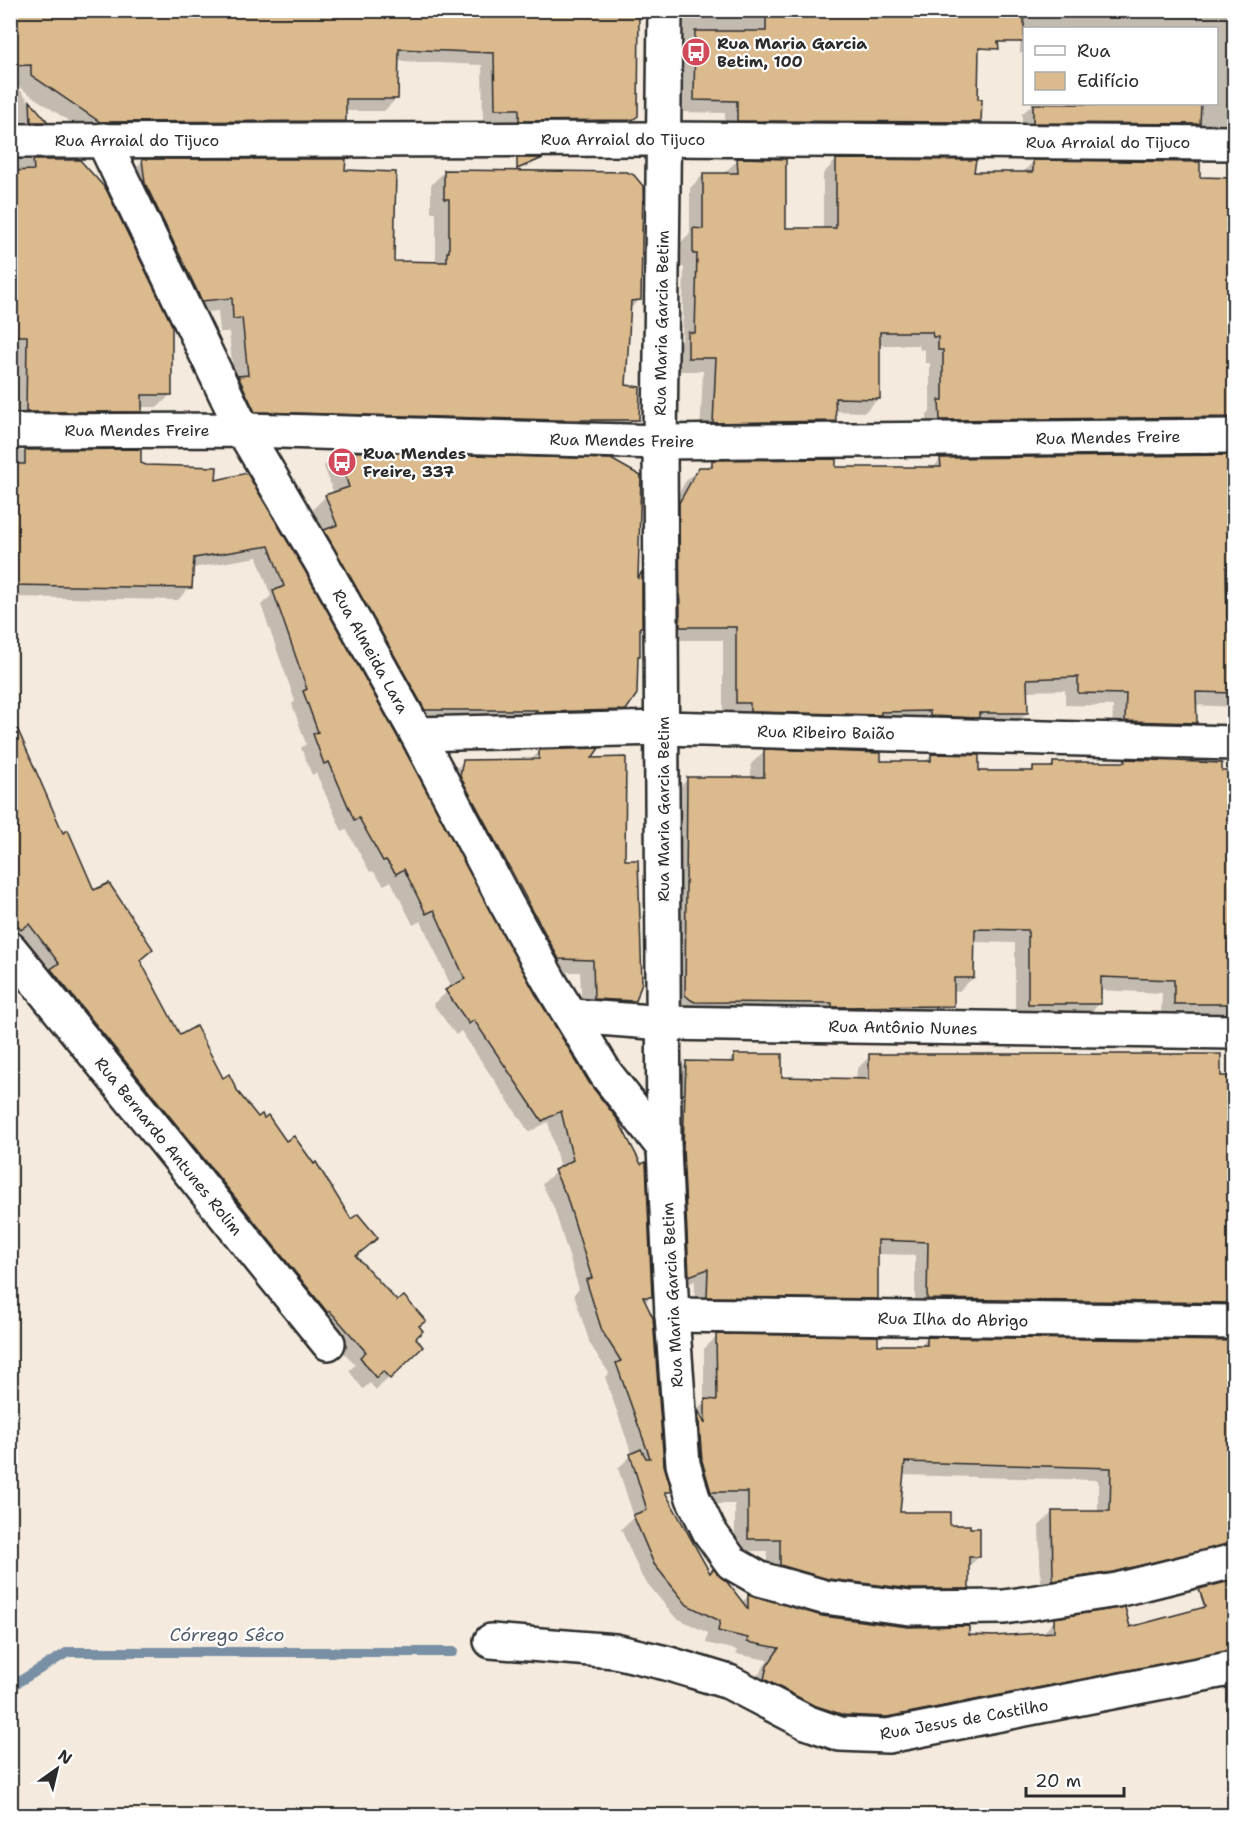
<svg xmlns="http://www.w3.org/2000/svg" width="1245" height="1826" viewBox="0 0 1245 1826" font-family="'Shantell Sans',sans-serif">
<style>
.shadow{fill:#0003}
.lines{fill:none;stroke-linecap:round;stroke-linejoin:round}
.stream{stroke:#798fa4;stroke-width:10}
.building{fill:#dbba8e;stroke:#2b2b2b;stroke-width:1.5}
.minor-casing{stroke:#2b2b2b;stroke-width:38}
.minor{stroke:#fff;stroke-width:33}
.labels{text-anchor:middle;stroke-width:4.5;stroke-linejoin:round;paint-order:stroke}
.poi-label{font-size:16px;font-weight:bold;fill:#2b2b2b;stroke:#fff;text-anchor:start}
.street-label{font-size:16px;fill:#2b2b2b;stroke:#fff}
.water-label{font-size:18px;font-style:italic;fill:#525d68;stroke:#fff}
</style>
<rect width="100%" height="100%" fill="#f4eadd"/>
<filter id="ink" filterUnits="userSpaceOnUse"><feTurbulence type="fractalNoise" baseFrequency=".0167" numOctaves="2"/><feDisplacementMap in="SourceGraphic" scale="12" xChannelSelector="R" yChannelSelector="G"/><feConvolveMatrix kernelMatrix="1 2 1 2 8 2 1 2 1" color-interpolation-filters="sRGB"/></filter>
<g filter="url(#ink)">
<g class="shadow">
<polygon points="10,10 639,10 636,115 623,128 507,132 507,121 483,120 482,65 397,61 396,99 384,111 345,111 344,121 332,133 88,134 16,85 46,122 34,134 10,134"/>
<polygon points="667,10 982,10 981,47 978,51 977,100 980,122 968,134 725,133 725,113 683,112 684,18 670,17"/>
<polygon points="1021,10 1234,10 1234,137 1022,134 1022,114 1033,104 1216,104 1216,28 1024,28 1024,53 1020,53"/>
<polygon points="10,160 80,161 170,395 158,407 140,407 140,411 128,423 10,424"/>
<polygon points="738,160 784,229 823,230 823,174 836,160 972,173 1021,174 1033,162 1198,179 1234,179 1234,438 927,433 927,415 930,412 930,363 925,363 925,349 920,350 919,345 879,345 879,398 865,412 834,411 834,421 821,434 700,436 703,371 675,371 675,347 682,341 684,267 680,267 680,243 690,233 690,188 704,174 724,173"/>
<polygon points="143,161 344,172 392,263 436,263 436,212 431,212 431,185 445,171 639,300 629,310 625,387 638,419 624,433 241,425 234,382 229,332 220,332 218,311 188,314 129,175"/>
<polygon points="10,451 140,451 140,464 215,481 302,570 651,1297 644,1303 663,1466 670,1491 665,1496 709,1575 741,1603 749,1596 821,1617 967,1636 994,1638 1042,1634 1055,1620 1128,1629 1234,1602 1234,1667 873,1729 831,1727 755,1680 768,1660 736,1654 737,1650 706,1643 708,1633 675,1617 642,1577 621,1529 634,1517 618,1468 632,1455 605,1377 609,1373 590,1344 574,1294 579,1289 572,1266 554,1208 542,1184 560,1168 548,1122 529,1132 461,1031 456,1035 433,1004 452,988 421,921 413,925 391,881 384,885 373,871 370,872 346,829 342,831 316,773 312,775 301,748 306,744 292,704 295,701 261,605 271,596 257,557 192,568 190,587 178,600 10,597"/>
<polygon points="337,453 610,461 636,579 640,575 641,626 638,629 625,709 611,723 412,723 322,534 313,509 326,496 334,494 324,466"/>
<polygon points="1234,456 1234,726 1234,707 1195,705 1196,723 1182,736 1112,734 1113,706 1065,705 1065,690 1026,691 1027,713 1013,726 723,716 723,640 667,640 666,517 685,482 699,468 706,468 713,462 835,469 932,469 941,459"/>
<polygon points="10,714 34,774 63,835 93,892 151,949 139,961 180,1037 237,1093 257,1119 285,1143 351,1221 376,1238 355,1257 418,1327 409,1359 376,1390 370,1383 363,1389 349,1371 355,1365 317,1322 10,939"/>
<polygon points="540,751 589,759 624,862 635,1000 622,1013 582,1011 580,972 546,972 451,774 464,761 530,761"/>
<polygon points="764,751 880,762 924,763 932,755 977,772 1030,772 1033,769 1048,769 1053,763 1122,764 1125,760 1231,794 1234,790 1234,1015 1161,1017 1162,993 1099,990 1099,1004 1086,1017 1015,1017 1015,943 973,942 973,978 959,991 953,991 953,1005 939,1019 672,1009 674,792 688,779 751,778 751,764"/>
<polygon points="735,1055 780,1078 856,1080 857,1069 870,1056 1234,1078 1234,1323 915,1312 915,1255 876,1254 876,1298 863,1311 695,1309 695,1281 676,1289 674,1076 687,1062 727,1063"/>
<polygon points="717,1336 876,1347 919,1346 928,1338 1234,1342 1234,1557 1041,1593 1039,1526 1052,1513 1098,1513 1098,1480 902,1475 899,1513 948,1527 979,1557 967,1568 967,1588 954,1601 767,1578 767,1551 735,1551 735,1504 698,1504 693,1414 704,1402 704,1349"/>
</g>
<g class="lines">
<polyline class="stream" points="10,1687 68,1652 453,1652"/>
</g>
<g class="building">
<polygon points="10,10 639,10 638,116 632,120 519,121 519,109 495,109 494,53 399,49 398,99 346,99 346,121 100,122 31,75 31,65 10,66"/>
<polygon points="766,10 858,10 858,12 1024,10 1024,42 998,42 999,49 979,48 978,99 982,99 981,122 737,121 737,101 694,100 695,31 766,31"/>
<polygon points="30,101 48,122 31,122"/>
<polygon points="1033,104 1201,104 1200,124 1033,123"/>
<polygon points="517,158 543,158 517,169"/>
<polygon points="737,158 786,159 786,228 836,228 836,159 976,160 974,172 1033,172 1033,160 1200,162 1200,177 1234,178 1234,417 940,420 939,400 943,400 943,350 938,350 938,337 933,337 932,332 880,332 880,399 835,398 836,421 713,423 716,358 688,358 688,332 695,333 697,254 693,254 693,228 703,229 703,173 738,173"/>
<polygon points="142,159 346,159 345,170 396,172 394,261 447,262 447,252 449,252 449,199 444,199 444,170 627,172 634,175 643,186 641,300 631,301 626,385 640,387 639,420 558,420 255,412 238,376 248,375 242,318 233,319 232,298 202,301 145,183"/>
<polygon points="33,160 80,160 106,189 172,325 172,395 142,395 142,412 26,412 27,336 10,336 10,171 34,170"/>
<polygon points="141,449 141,463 146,465 217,467 216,480 247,473 304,569 401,743 535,993 590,1084 618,1120 641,1164 646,1162 652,1297 643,1297 653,1318 664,1465 672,1492 665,1492 710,1573 713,1569 727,1582 748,1609 748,1594 822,1616 908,1627 969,1626 969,1635 994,1636 1054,1632 1054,1618 1125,1607 1130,1627 1205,1607 1199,1589 1234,1580 1234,1650 887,1717 844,1715 813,1705 764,1679 767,1666 779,1648 747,1642 748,1638 718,1631 720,1621 687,1605 654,1564 633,1515 647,1510 630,1454 641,1449 646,1458 650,1458 616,1363 621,1361 602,1331 586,1280 592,1278 584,1253 566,1195 554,1170 573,1160 561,1111 542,1121 474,1020 469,1024 445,990 465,979 434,910 426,914 404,869 396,874 386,860 383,861 359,818 354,820 329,762 324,764 313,734 318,732 303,691 307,689 273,591 284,586 269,546 194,558 192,588 10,585 10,464 25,464 25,450"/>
<polygon points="337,451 611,459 641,476 638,579 642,571 642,627 640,627 640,656 638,656 637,694 626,710 537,712 537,710 425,710 324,530 337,525 325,495 349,487"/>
<polygon points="1234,455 1234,568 1226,568 1227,618 1234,618 1234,693 1196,692 1197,723 1125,721 1126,694 1078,693 1078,677 1027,679 1028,713 979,713 979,718 930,716 930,711 881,712 881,715 750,712 750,703 736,703 736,627 680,627 679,503 699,467 712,467 712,460 836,459 836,467 941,467 940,458"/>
<polygon points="11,714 63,833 68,830 94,890 109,883 153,949 140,960 180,1035 196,1026 223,1078 229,1074 238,1092 258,1117 262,1114 264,1118 268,1115 286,1141 294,1136 314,1164 316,1162 351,1219 358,1214 378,1238 356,1256 397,1301 404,1296 426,1321 419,1326 423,1331 416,1338 423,1347 390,1379 383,1371 376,1378 360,1357 366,1352 330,1311 328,1313 51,969 59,963 29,924 21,930 10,916"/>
<polygon points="599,748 592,758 626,757 625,860 638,860 642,982 636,1001 594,999 593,960 559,959 460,776 463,760 539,759 539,750"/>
<polygon points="764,749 881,753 881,761 931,761 931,754 979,755 979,771 1033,771 1033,767 1053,767 1053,762 1125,762 1125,759 1222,763 1222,771 1234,771 1234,1004 1174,1004 1174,980 1101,977 1101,1004 1028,1004 1028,930 975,929 974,978 954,978 954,1006 832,1007 832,1003 695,1002 691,1000 685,995 687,777 764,777"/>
<polygon points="734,1054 782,1054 782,1077 869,1079 869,1054 1221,1054 1221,1076 1234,1076 1234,1303 927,1299 928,1242 878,1240 878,1299 707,1297 708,1269 689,1276 683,1148 686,1061 734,1062"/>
<polygon points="716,1334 878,1336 878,1345 927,1345 927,1337 1234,1341 1234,1543 1113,1572 1053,1581 1052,1511 1110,1511 1111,1468 905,1462 900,1512 950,1512 950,1525 970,1525 970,1528 980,1528 980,1557 969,1557 969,1589 911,1589 828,1579 780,1565 780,1539 748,1539 748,1492 711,1492 702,1461 698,1410 705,1424 705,1399 717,1400"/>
</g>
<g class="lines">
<g class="minor-casing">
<g id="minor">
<polyline points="665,10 660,442 664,1148 672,1315 680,1425 683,1464 693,1498 709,1531 732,1563 760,1579 824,1597 910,1608 1004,1607 1117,1590 1234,1561"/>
<polyline points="103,140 243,430 320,560 417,734 506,903 551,984 606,1074 664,1148"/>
<polyline points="10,141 663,139 1234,143"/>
<polyline points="10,431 243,430 660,442 1234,436"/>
<polyline points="417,734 662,728 1234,743"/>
<polyline points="10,949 328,1343"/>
<polyline points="572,1016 664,1023 1234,1032"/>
<polyline points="672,1315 1234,1322"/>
<polyline points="491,1641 615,1651 666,1663 729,1682 806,1722 840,1734 888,1736 1234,1668"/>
</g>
</g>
<use href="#minor" class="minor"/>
</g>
</g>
<defs>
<g id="bus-disc" transform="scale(1.5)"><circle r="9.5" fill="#d1495b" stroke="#fff"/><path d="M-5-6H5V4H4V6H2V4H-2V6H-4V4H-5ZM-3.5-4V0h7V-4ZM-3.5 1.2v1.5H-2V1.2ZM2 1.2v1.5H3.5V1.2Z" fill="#fff"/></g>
</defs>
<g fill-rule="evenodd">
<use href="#bus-disc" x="696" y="52"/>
<use href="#bus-disc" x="342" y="462"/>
</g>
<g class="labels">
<g class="poi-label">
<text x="717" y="49">Rua Maria Garcia<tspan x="717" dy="18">Betim, 100</tspan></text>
<text x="363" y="459">Rua Mendes<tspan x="363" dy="18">Freire, 337</tspan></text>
</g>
<g class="street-label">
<text x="623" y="145">Rua Arraial do Tijuco</text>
<text x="137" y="146">Rua Arraial do Tijuco</text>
<text x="1108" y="148">Rua Arraial do Tijuco</text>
<text transform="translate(661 323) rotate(-89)" y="6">Rua Maria Garcia Betim</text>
<text x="137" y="436">Rua Mendes Freire</text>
<text transform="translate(1108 437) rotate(-1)" y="6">Rua Mendes Freire</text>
<text transform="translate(622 440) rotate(1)" y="6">Rua Mendes Freire</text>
<text transform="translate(371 651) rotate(61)" y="6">Rua Almeida Lara</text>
<text transform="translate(826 732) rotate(1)" y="6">Rua Ribeiro Baião</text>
<text transform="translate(663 809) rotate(-90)" y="6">Rua Maria Garcia Betim</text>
<text transform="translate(903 1027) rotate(1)" y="6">Rua Antônio Nunes</text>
<text transform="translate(169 1146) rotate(51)" y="6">Rua Bernardo Antunes Rolim</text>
<text transform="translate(672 1295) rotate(-93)" y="6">Rua Maria Garcia Betim</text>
<text transform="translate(953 1319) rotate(1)" y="6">Rua Ilha do Abrigo</text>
<text transform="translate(964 1719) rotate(-10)" y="6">Rua Jesus de Castilho</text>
</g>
<g class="water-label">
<text x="227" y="1641">Córrego Sêco</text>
</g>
</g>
<rect width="1245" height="1826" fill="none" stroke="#fff" stroke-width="36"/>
<rect x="18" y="18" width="1209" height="1790" fill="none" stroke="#2b2b2b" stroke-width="2" filter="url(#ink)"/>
<rect x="1023" y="27" width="195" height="78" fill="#ffffff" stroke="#aaaaaa" stroke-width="1.5"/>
<rect x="1035" y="46" width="30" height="9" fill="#ffffff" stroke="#aaaaaa" stroke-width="1.5"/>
<text x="1077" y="57" font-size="18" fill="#2b2b2b">Rua</text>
<rect x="1035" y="72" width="30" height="18" fill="#dbba8e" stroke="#aaaaaa" stroke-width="1.5"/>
<text x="1077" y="87" font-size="18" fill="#2b2b2b">Edifício</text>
<g transform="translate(57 1769) rotate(34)" stroke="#ffffff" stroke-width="4.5" paint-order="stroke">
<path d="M0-4.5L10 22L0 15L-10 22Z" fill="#2b2b2b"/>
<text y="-9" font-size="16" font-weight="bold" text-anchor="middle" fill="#2b2b2b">N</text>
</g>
<path d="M1026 1787v9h98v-9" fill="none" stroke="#2b2b2b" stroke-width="3"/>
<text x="1035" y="1787" font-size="18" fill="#2b2b2b" stroke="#ffffff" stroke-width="4.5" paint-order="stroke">20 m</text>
</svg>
